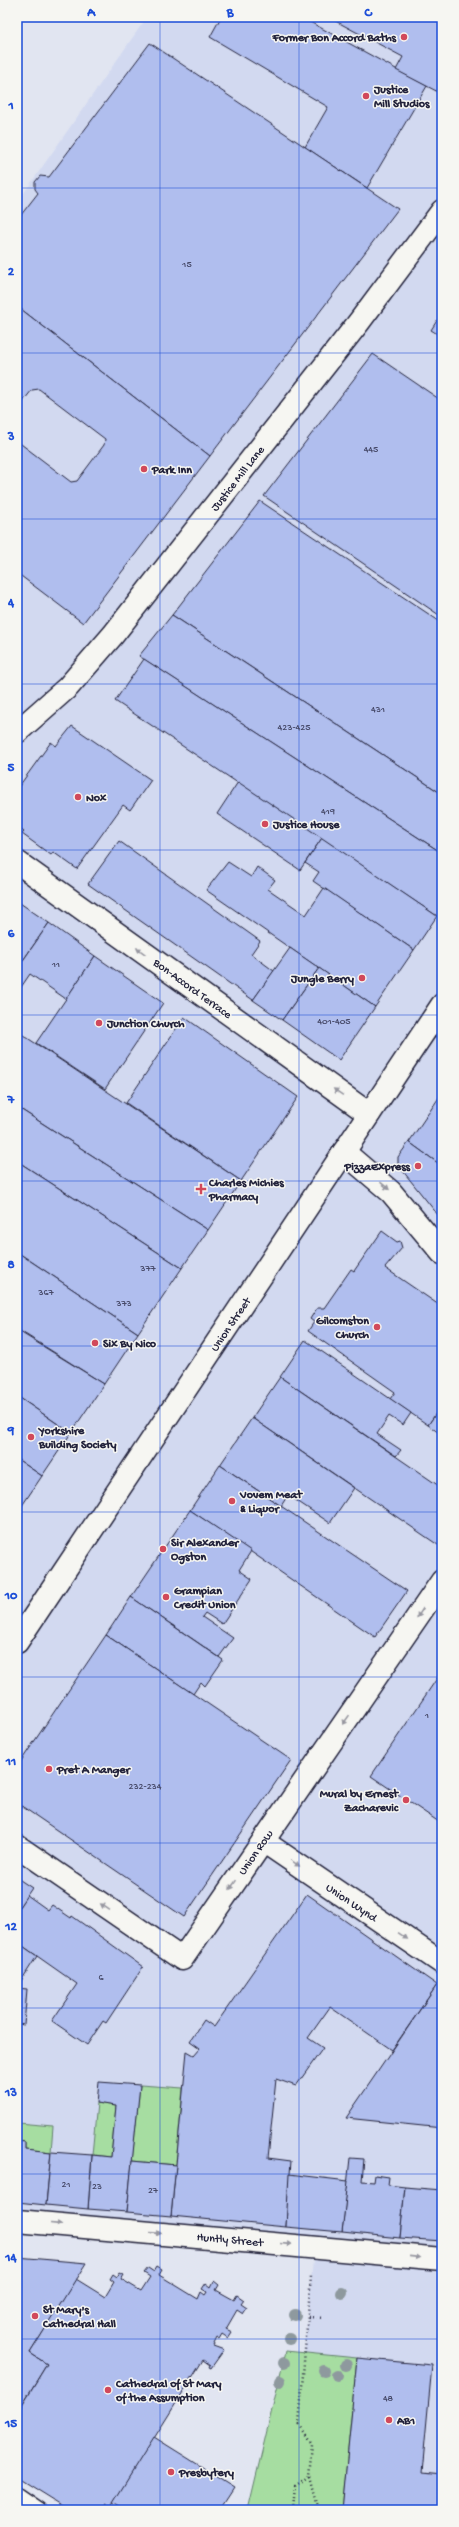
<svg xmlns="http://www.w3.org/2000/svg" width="459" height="2527" viewBox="0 0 459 2527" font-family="'Gochi Hand',sans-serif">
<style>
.built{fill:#d2d9f0}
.green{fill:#a6dda1;stroke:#64806e}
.building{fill:#b0beee;stroke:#22223b}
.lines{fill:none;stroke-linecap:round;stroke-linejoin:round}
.service-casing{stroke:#22223b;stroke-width:17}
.minor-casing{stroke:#22223b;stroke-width:25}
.tertiary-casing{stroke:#22223b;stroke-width:25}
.path{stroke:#22223b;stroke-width:2.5;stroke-dasharray:1 3;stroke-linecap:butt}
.service{stroke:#f6f6f2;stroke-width:14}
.minor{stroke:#f6f6f2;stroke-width:22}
.tertiary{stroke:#f6f6f2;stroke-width:22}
.tree{fill:#8e999e}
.oneway{fill:#9797a0}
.grid{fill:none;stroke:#1d4ed8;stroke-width:1;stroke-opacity:0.55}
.poi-dot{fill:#d1495b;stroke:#f6f6f2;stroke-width:1.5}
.labels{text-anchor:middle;stroke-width:3;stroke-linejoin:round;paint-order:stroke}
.number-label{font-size:10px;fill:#464968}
.poi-label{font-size:12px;font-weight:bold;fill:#22223b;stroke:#f6f6f2;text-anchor:start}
.street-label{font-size:12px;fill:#22223b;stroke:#f6f6f2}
.neatline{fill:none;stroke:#1d4ed8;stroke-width:1.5}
.grid-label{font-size:13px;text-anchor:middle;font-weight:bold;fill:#1d4ed8}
</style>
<rect width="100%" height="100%" fill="#e1e5f1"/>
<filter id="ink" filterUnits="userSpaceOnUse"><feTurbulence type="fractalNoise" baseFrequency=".025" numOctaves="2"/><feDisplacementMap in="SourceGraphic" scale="8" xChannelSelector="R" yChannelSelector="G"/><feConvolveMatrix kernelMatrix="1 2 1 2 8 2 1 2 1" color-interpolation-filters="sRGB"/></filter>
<g filter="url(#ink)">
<polygon class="built" points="147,17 442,17 442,2510 299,2424 314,2246 17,2221 17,203"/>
<g class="green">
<polygon points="140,2085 183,2088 176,2165 132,2161"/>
<polygon points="97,2103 116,2106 111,2157 92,2155"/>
<polygon points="17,2123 53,2126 51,2152 25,2149 25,2142 17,2141"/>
<polygon points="286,2351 357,2358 342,2510 248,2510"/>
</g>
<g class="building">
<polygon points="221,17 301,17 427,86 367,188 305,147 328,107 210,37"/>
<polygon points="328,17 442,17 442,94 396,70 403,57"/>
<polygon points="150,43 398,209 210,456 17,306 17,220 38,193 35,189 35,182 40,176 49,177"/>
<polygon points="17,306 210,456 83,623 17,573 17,441 71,482 77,481 104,445 105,439 39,389 32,390 17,409"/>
<polygon points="438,319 442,322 442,337 431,330"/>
<polygon points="373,354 442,401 442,617 264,496"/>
<polygon points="260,501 442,623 442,794 172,615"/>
<polygon points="172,615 442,794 442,853 139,656"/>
<polygon points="144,659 442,853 442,909 437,916 115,701"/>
<polygon points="72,726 151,780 130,810 123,805 77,869 53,852 51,855 22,834 24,832 17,826 17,789 51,742 56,746"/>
<polygon points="238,782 322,838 300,870 217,814"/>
<polygon points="322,838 437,916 414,950 313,881 319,872 305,863"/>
<polygon points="119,841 260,941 251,954 274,971 253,1000 88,884"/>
<polygon points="228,862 251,877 257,867 275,880 268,889 306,915 324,888 414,950 375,1007 206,890"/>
<polygon points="17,901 49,923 17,969"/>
<polygon points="49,923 95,956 66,999 30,974 17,993 17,969"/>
<polygon points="290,948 319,968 282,1020 253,1000"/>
<polygon points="95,956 163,1003 105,1089 36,1043"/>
<polygon points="319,968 375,1007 339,1060 282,1020"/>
<polygon points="184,1017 298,1097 241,1181 126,1103"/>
<polygon points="17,1031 241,1181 208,1230 17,1107"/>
<polygon points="442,1093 442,1166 409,1142"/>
<polygon points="17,1107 208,1230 182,1268 17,1161"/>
<polygon points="409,1142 442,1166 442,1220 398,1165 398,1157"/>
<polygon points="17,1161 182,1268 138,1333 17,1252"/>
<polygon points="382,1231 397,1242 400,1241 402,1248 385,1268 442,1307 442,1405 428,1425 390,1399 395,1392 308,1331 314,1322 310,1319 317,1308 324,1308 351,1269 354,1271"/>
<polygon points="17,1252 138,1333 104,1384 17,1329"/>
<polygon points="20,1332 104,1384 71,1433 17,1396 17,1337"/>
<polygon points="305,1340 411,1413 403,1425 389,1416 377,1434 401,1450 396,1456 280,1377"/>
<polygon points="280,1377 442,1488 442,1540 438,1545 252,1418"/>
<polygon points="17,1396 71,1433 42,1476 17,1459"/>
<polygon points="442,1405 442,1435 428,1425"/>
<polygon points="252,1418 354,1488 330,1523 288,1495 281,1506 220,1465"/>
<polygon points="17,1459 42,1476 17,1513"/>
<polygon points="220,1465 407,1591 375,1637 190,1510"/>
<polygon points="190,1510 251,1551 239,1570 252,1579 222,1624 205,1613 202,1617 233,1638 219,1657 131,1597"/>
<polygon points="131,1597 223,1660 205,1686 201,1682 193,1694 106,1635"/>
<polygon points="106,1635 291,1760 184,1917 17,1803 17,1767"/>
<polygon points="442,1671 442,1824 371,1776"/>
<polygon points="17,1878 32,1888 17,1910"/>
<polygon points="307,1894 437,1985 392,2050 330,2007 308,2038 323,2048 296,2086 276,2079 268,2158 291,2161 286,2227 171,2216 187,2051 194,2055 200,2048 190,2041 204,2020 214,2027"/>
<polygon points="27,1895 48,1910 52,1905 71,1918 72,1916 143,1967 106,2023 103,2021 87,2045 52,2021 77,1984 17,1942 17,1910"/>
<polygon points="17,1942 37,1956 17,1987"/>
<polygon points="437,1985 442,1988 442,2128 346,2118"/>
<polygon points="17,1988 27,1989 24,2025 17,2024"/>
<polygon points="99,2082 140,2085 127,2212 88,2209 92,2155 111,2157 116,2106 97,2103"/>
<polygon points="17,2141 25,2142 25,2149 51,2152 46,2205 17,2202"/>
<polygon points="51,2152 92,2155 88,2209 46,2205"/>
<polygon points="350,2158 364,2159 362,2181 374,2182 375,2175 389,2177 388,2185 405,2187 400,2238 342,2232"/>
<polygon points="132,2161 176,2165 171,2216 127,2212"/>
<polygon points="289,2174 348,2181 342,2232 286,2227"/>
<polygon points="405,2187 442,2190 442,2241 400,2238"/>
<polygon points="17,2257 87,2263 30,2353 47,2364 18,2411"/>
<polygon points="157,2267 162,2270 159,2275 198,2299 201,2292 205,2295 207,2292 202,2289 206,2283 211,2287 214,2281 219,2285 216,2290 234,2300 237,2295 244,2300 241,2304 247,2308 243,2314 237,2310 226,2329 232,2332 228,2338 222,2334 219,2339 217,2338 213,2346 224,2350 211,2368 209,2367 210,2365 203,2360 111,2507 106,2504 102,2510 70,2510 17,2477 17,2413 47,2364 30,2353 76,2279 105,2297 114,2282 110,2279 113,2274 117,2277 120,2272 124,2274 121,2279 141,2291 150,2277 144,2273 148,2268 154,2272"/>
<polygon points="357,2358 432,2365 422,2473 442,2475 442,2510 342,2510"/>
<polygon points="154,2437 234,2487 219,2510 125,2510 113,2503"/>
</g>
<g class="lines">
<g class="service-casing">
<polyline id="service" points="17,2495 39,2510"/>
</g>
<g class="minor-casing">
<g id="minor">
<polyline points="17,732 68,687 113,635 359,322 442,211"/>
<polyline points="17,862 369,1114"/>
<polyline points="344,1152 391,1192 442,1253"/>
<polyline points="263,1841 442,1963"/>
<polyline points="17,1846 182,1959 442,1581"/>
<polyline points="17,2221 442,2259"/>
</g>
</g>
<g class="tertiary-casing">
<polyline id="tertiary" points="17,1642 442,1005"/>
</g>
<g class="path">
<polyline points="308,2317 323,2318"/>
<polyline points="309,2476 318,2510"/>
<polyline points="293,2510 295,2486 309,2476 312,2444 299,2424 311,2276"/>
</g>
<use href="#service" class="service"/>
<use href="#minor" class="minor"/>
<use href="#tertiary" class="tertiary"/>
</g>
<g class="tree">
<circle cx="342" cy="2293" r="6"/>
<circle cx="295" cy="2315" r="6"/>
<circle cx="289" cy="2339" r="6"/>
<circle cx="284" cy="2363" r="6"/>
<circle cx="346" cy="2365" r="6"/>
<circle cx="324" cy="2371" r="6"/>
<circle cx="337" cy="2375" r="6"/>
<circle cx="280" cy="2381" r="6"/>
</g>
<defs><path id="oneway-solid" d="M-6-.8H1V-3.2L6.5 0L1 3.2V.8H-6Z"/></defs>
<g class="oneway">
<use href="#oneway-solid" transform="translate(141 951) rotate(-144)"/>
<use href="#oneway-solid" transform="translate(338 1092) rotate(-145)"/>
<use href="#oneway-solid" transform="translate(385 1186) rotate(40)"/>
<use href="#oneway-solid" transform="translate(420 1613) rotate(124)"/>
<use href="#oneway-solid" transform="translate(346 1720) rotate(125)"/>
<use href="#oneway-solid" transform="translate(295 1863) rotate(34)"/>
<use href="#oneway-solid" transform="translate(233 1885) rotate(125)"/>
<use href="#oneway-solid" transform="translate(105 1907) rotate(-146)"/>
<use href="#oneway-solid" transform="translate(403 1936) rotate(34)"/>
<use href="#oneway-solid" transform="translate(56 2224) rotate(5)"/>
<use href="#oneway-solid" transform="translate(156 2233) rotate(5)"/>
<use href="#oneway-solid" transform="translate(286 2244) rotate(5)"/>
<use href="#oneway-solid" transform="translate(415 2257) rotate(6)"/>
</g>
</g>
<path class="grid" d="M160,17v2493M299,17v2493M17,188h425M17,353h425M17,519h425M17,684h425M17,850h425M17,1015h425M17,1181h425M17,1346h425M17,1512h425M17,1677h425M17,1843h425M17,2008h425M17,2174h425M17,2339h425"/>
<g class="poi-dot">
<circle cx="404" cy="37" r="4"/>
<circle cx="366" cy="96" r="4"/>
<circle cx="144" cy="469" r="4"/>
<circle cx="78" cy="797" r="4"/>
<circle cx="265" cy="824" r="4"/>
<circle cx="362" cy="978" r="4"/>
<circle cx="99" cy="1023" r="4"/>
<circle cx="418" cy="1166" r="4"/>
<path d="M199 1183h4v4h4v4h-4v4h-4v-4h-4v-4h4z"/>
<circle cx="377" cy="1327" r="4"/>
<circle cx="95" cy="1343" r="4"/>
<circle cx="31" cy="1437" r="4"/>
<circle cx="232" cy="1501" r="4"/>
<circle cx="163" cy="1549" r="4"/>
<circle cx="166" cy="1597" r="4"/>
<circle cx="49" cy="1769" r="4"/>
<circle cx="406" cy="1800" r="4"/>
<circle cx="35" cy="2316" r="4"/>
<circle cx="108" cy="2390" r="4"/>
<circle cx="389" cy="2420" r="4"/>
<circle cx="171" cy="2472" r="4"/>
</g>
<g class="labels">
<g class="number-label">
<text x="187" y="267">15</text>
<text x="371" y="452">445</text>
<text x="378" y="712">431</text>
<text x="294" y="730">423-425</text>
<text x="328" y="814">419</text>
<text x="56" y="967">11</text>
<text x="334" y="1024">401-405</text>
<text x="148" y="1271">377</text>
<text x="46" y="1295">367</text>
<text x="124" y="1306">373</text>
<text x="427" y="1718">1</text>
<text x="145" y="1789">232-234</text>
<text x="101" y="1980">6</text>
<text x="66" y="2187">21</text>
<text x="97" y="2189">23</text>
<text x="153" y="2193">27</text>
<text x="388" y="2401">48</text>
</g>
<g class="poi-label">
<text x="396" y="41" text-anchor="end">Former Bon Accord Baths</text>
<text x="374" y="93">Justice<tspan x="374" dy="14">Mill Studios</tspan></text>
<text x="152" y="473">Park Inn</text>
<text x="86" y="801">Nox</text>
<text x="273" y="828">Justice House</text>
<text x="354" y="982" text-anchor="end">Jungle Berry</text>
<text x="107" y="1027">Junction Church</text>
<text x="410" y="1170" text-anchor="end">PizzaExpress</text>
<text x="209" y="1186">Charles Michies<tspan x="209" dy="14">Pharmacy</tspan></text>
<text x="369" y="1324" text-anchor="end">Gilcomston<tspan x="369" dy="14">Church</tspan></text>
<text x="103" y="1347">Six By Nico</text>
<text x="39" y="1434">Yorkshire<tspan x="39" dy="14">Building Society</tspan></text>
<text x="240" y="1498">Vovem Meat<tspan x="240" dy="14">&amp; Liquor</tspan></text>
<text x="171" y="1546">Sir Alexander<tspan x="171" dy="14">Ogston</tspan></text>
<text x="174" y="1594">Grampian<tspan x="174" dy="14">Credit Union</tspan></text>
<text x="57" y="1773">Pret A Manger</text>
<text x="398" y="1797" text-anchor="end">Mural by Ernest<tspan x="398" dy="14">Zacharevic</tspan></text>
<text x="43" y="2313">St Mary's<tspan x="43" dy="14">Cathedral Hall</tspan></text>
<text x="116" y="2387">Cathedral of St Mary<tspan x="116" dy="14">of the Assumption</tspan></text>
<text x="397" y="2424">AB1</text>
<text x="179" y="2476">Presbytery</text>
</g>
<g class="street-label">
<text transform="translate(237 478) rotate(-52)" y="4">Justice Mill Lane</text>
<text transform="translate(193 988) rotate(36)" y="4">Bon-Accord Terrace</text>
<text transform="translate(230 1324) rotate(-56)" y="4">Union Street</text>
<text transform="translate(255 1852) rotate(-55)" y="4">Union Row</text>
<text transform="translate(352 1902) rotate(34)" y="4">Union Wynd</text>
<text transform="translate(230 2239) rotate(5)" y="4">Huntly Street</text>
</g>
</g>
<rect width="459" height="2527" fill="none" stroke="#f6f6f2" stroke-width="44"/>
<rect x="22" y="22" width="415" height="2483" class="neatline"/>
<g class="grid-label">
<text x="91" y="16">A</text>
<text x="230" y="16">B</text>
<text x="368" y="16">C</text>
<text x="11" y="109">1</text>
<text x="11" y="275">2</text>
<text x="11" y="440">3</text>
<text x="11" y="606">4</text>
<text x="11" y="771">5</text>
<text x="11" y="937">6</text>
<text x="11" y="1103">7</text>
<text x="11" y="1268">8</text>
<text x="11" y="1434">9</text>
<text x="11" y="1599">10</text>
<text x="11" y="1765">11</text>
<text x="11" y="1930">12</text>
<text x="11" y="2096">13</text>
<text x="11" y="2261">14</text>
<text x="11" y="2427">15</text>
</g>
</svg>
